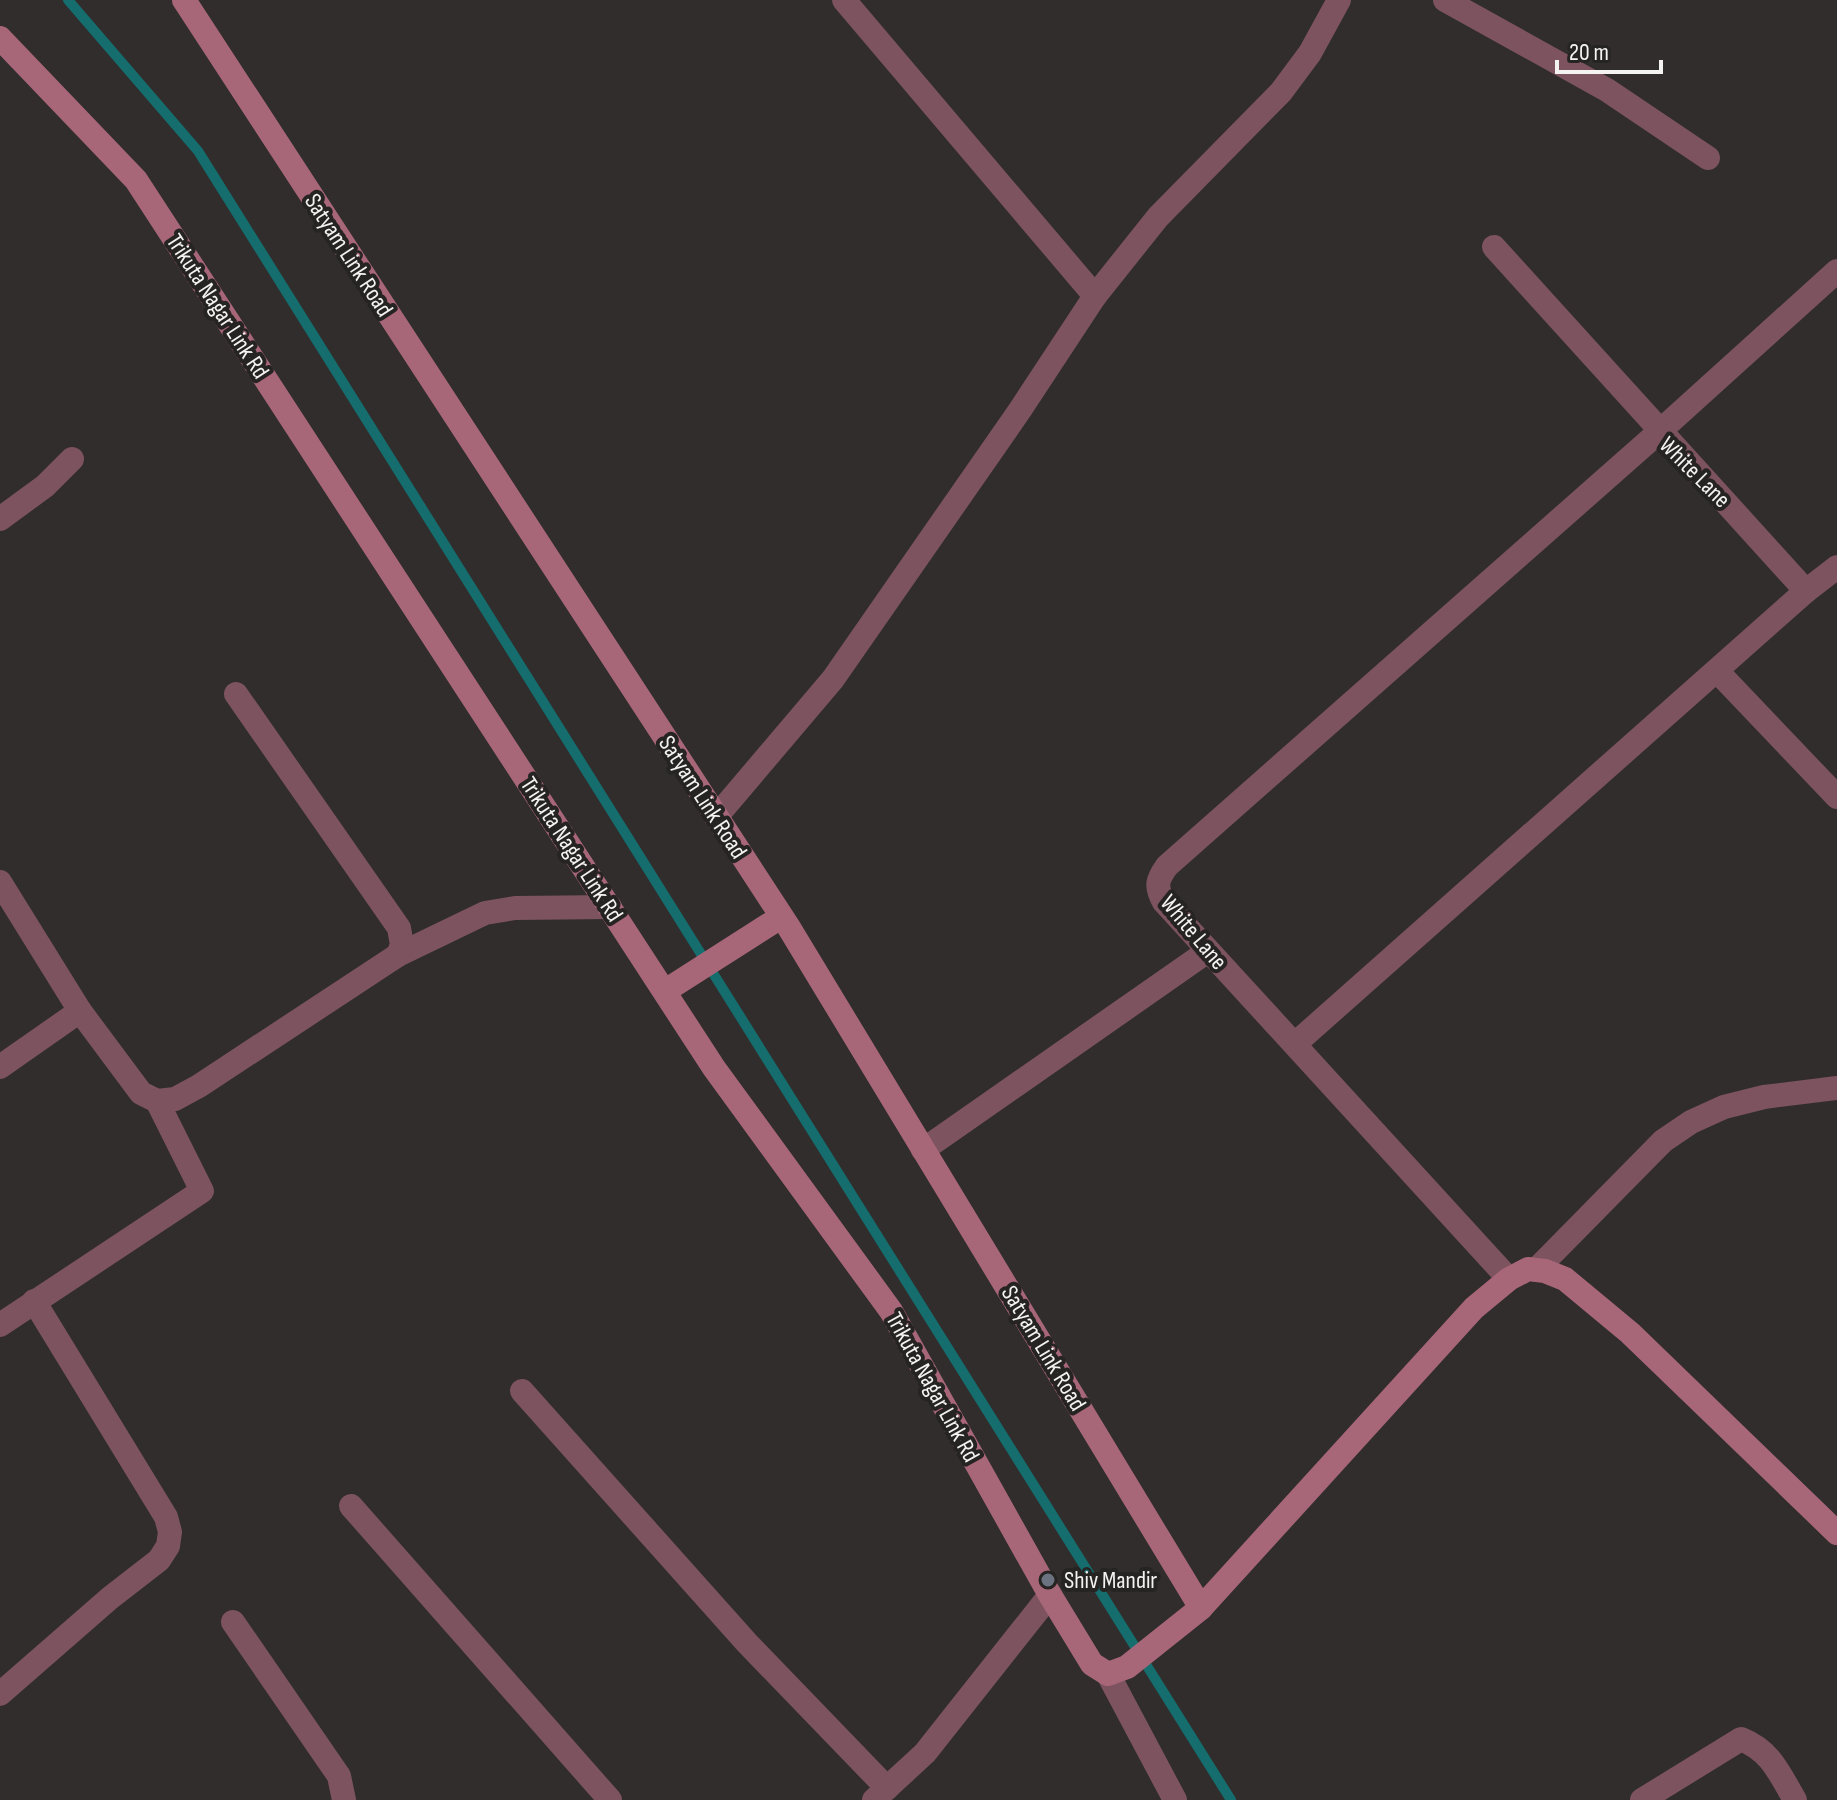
<svg xmlns="http://www.w3.org/2000/svg" width="1837" height="1800" viewBox="0 0 1837 1800" font-family="'Sofia Sans Condensed',sans-serif">
<style>
.lines{fill:none;stroke-linecap:round;stroke-linejoin:round}
.stream{stroke:#156d6e;stroke-width:10}
.minor{stroke:#7c535e;stroke-width:24}
.tertiary{stroke:#7c535e;stroke-width:24}
.secondary{stroke:#a86679;stroke-width:24}
.worship-dot{fill:#6b7280;stroke:#262422;stroke-width:3}
.labels{text-anchor:middle;stroke-width:8;stroke-linejoin:round;paint-order:stroke}
.street-label{font-size:24px;fill:#f4f3f1;stroke:#262422}
.poi-label{font-size:24px;fill:#f4f3f1;stroke:#262422;text-anchor:start}
</style>
<rect width="100%" height="100%" fill="#302d2c"/>
<g class="lines">
<polyline class="stream" points="68,0 198,151 1231,1800"/>
<g class="minor">
<polyline points="844,0 1095,296"/>
<polyline points="1445,0 1607,90 1708,158"/>
<polyline points="1494,247 1806,591"/>
<polyline points="0,519 45,486 72,459"/>
<polyline points="1717,671 1837,797"/>
<polyline points="716,817 833,679 1020,410 1095,296 1158,217 1281,92 1310,53 1339,0"/>
<polyline points="0,882 80,1011 141,1093 157,1101 202,1191 0,1325"/>
<polyline points="398,955 485,913 515,908 610,907"/>
<polyline points="1296,1043 1806,591 1837,567"/>
<polyline points="0,1067 80,1011"/>
<polyline points="157,1101 175,1099 199,1086 398,955 402,945 399,928 236,694"/>
<polyline points="923,1150 1208,951"/>
<polyline points="1536,1270 1663,1141 1691,1122 1724,1107 1764,1097 1837,1088"/>
<path d="M1509,1279l-345,-377c-9,-16 -7,-22 3,-36l493,-435 177,-160"/>
<polyline points="522,1391 747,1643 887,1788"/>
<polyline points="351,1506 610,1800"/>
<polyline points="233,1622 339,1776 344,1800"/>
<polyline points="1108,1674 1175,1800"/>
<polyline points="0,1694 110,1598 159,1560 168,1546 170,1532 166,1517 34,1301"/>
<path d="M1642,1800l99,-61c30,12 38,34 54,61"/>
</g>
<polyline class="tertiary" points="874,1800 925,1753 1050,1595"/>
<g class="secondary">
<polyline points="184,0 788,926 1201,1608"/>
<polyline points="0,38 136,180 714,1068 891,1311 1050,1595 1092,1664 1108,1674 1127,1667 1201,1608 1474,1308 1509,1279 1528,1269 1545,1271 1565,1279 1630,1333 1837,1533"/>
<polyline points="665,991 781,917"/>
</g>
</g>
<circle class="worship-dot" cx="1048" cy="1580" r="8"/>
<g class="labels">
<g class="street-label">
<text transform="translate(349 255) rotate(57)" y="8">Satyam Link Road</text>
<text transform="translate(218 306) rotate(57)" y="8">Trikuta Nagar Link Rd</text>
<text transform="translate(1695 472) rotate(45)" y="8">White Lane</text>
<text transform="translate(703 797) rotate(57)" y="8">Satyam Link Road</text>
<text transform="translate(572 849) rotate(57)" y="8">Trikuta Nagar Link Rd</text>
<text transform="translate(1194 932) rotate(50)" y="8">White Lane</text>
<text transform="translate(1044 1348) rotate(59)" y="8">Satyam Link Road</text>
<text transform="translate(933 1387) rotate(61)" y="8">Trikuta Nagar Link Rd</text>
</g>
<g class="poi-label">
<text x="1064" y="1588">Shiv Mandir</text>
</g>
</g>
<path d="M1557 60v12h104v-12" fill="none" stroke="#f4f3f1" stroke-width="4"/>
<text x="1569" y="60" font-size="24" fill="#f4f3f1" stroke="#262422" stroke-width="6" paint-order="stroke">20 m</text>
</svg>
